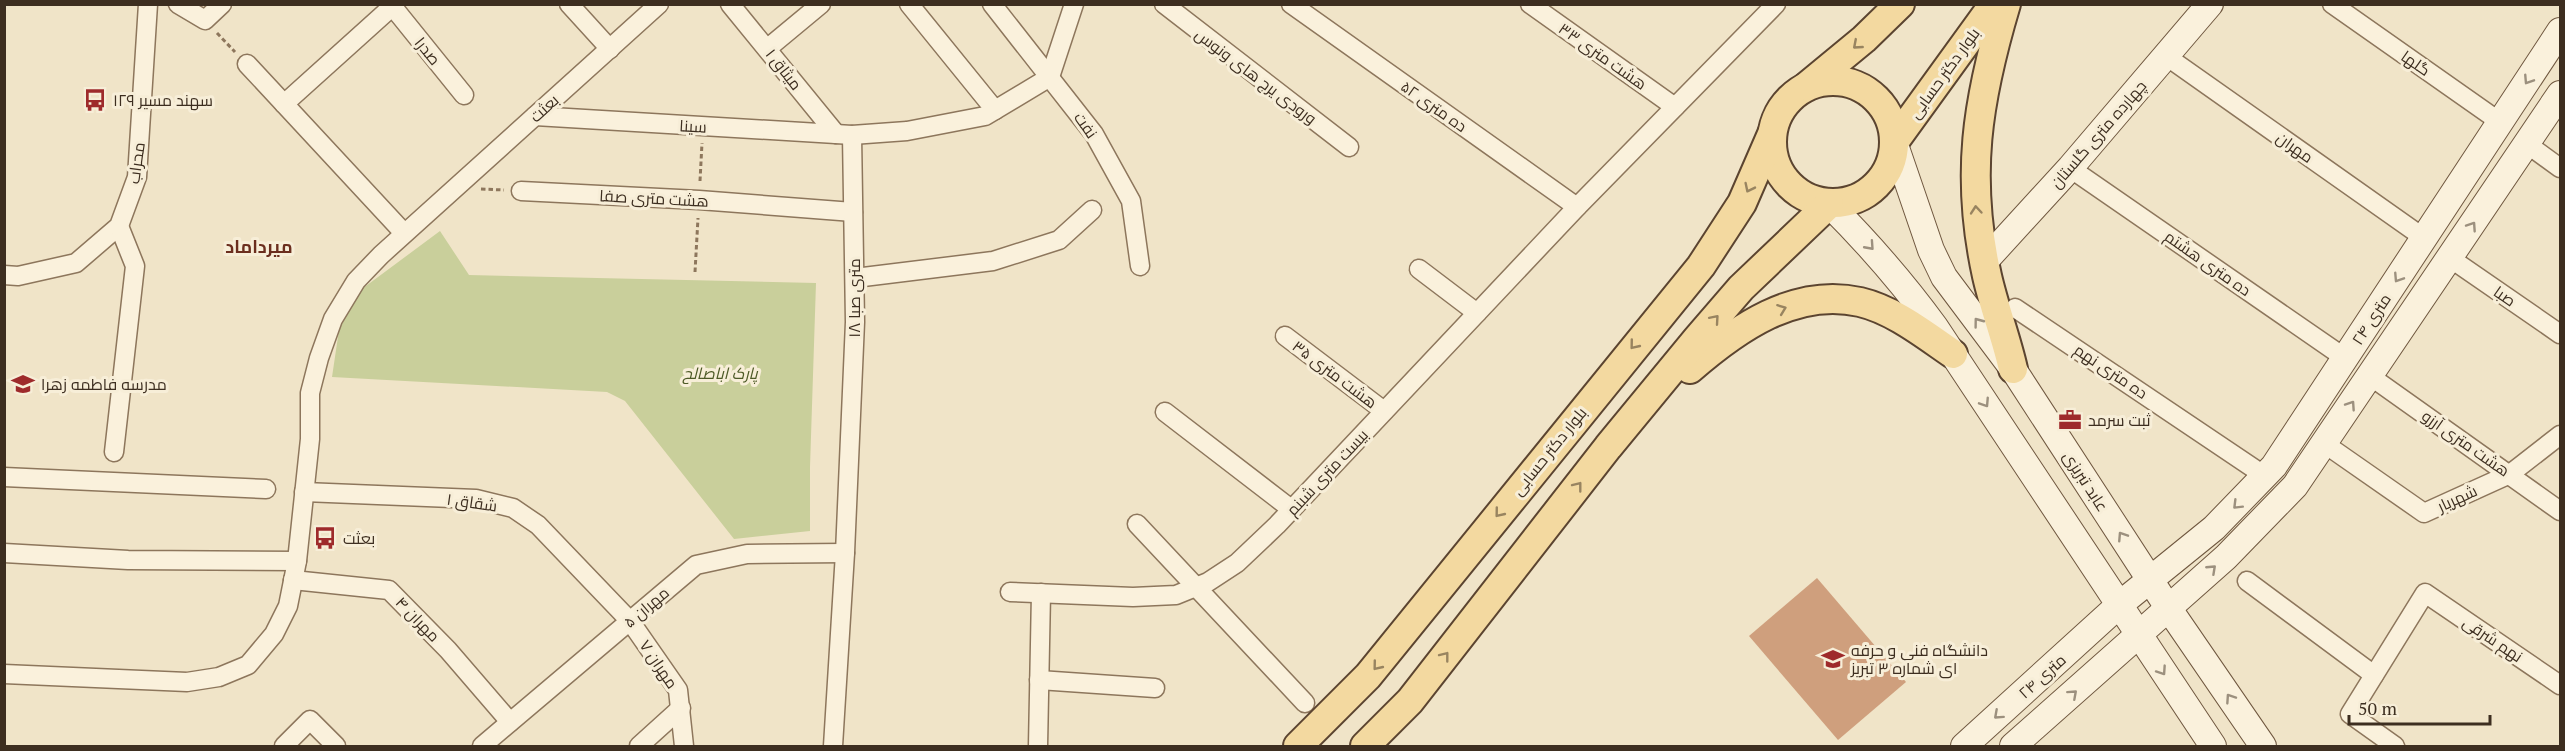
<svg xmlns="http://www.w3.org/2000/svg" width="2565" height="751" viewBox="0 0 2565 751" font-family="'PT Serif',Cairo,serif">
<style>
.green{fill:#c9cf9b}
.building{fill:#cf9f7d}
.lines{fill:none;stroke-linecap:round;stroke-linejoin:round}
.street-casing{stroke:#8d765c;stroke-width:21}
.secondary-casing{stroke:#6f573f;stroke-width:28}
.primary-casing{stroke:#5b4430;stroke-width:32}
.path{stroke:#8d765c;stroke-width:3;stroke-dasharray:4.5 3;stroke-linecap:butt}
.street{stroke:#faf1dc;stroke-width:18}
.secondary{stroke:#faf1dc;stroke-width:26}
.primary{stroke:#f3d9a0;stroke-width:28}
.oneway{stroke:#988460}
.oneway2{stroke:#9c907e}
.labels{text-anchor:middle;stroke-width:6;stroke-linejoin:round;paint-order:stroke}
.street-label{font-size:16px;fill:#3d2e20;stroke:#f7eed8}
.poi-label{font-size:16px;fill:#3d2e20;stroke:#f7eed8;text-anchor:start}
.park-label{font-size:16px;font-style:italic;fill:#4d5a26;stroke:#f7eed8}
.neighbourhood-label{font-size:18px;font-weight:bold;fill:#6b2e1e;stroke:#f7eed8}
</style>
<rect width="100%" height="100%" fill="#f0e4c8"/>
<polygon class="green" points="440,231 469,275 816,283 810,467 810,531 734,539 625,401 607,392 332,377 343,303"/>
<polygon class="building" points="1817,578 1906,682 1838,740 1749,636"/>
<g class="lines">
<g class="street-casing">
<g id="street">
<polyline points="178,4 205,20 222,4"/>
<polyline points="569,4 610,49"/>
<polyline points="730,4 836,134"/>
<polyline points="909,4 995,110"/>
<polyline points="992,4 1094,134 1131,201 1140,266"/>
<polyline points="1164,4 1349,147"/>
<polyline points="1291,4 1577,207"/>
<polyline points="1530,4 1675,107"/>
<polyline points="2332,4 2500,122"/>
<polyline points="393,7 464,95"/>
<polyline points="768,48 821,4"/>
<polyline points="2166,56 2424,238"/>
<polyline points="247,64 404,233"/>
<polyline points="284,104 395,4"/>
<polyline points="535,116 852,135 907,131 985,116 1050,77 1074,4"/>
<polyline points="2527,144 2560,168"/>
<polyline points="2070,168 2345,358"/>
<polyline points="521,191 699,200 853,212"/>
<polyline points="2450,258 2560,334"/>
<polyline points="1419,269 1477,313"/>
<polyline points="4,275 18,276 76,263 119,226 137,177 148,4"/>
<polyline points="855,278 993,261 1059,240 1092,210"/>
<polyline points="2015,308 2265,476"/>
<polyline points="1285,336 1384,411"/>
<polyline points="2370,376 2560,511"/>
<polyline points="1165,412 1291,509"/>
<polyline points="2325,444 2424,513 2510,474 2560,435"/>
<polyline points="114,452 135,266 119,226"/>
<polyline points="4,477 266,489"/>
<polyline points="304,492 476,499 513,508 538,525 630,621 678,690 684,746"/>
<polyline points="1137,524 1305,703"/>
<polyline points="4,553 128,560 297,561"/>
<polyline points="293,580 389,590 448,650 510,722"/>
<polyline points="2247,581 2374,675"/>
<polyline points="1010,592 1133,597 1176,595 1208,582 1237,563 1277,525 1577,207 1776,4"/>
<polyline points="4,674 187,682 219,677 248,665 274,634 288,606 297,561 310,439 310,393 319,358 333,319 356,281 381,255 659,4"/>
<polyline points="1039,680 1155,688"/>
<polyline points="284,746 310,720 336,746"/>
<polyline points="482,746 696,565 747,554 845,553"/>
<polyline points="639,746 681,708"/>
<polyline points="833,746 845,553 855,322 852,135"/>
<polyline points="1038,746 1041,593"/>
<polyline points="2395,746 2350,714 2425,593 2560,685"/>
</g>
</g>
<g class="secondary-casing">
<g id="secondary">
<polyline points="1894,142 1931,250 1944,277 2013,369 2169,609 2263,746"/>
<path d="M1829,204c39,39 74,79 106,123l278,419"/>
<polyline points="1984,262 2070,168 2210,4"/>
<polyline points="1964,746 2119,605 2214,528 2274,466 2560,31"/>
<polyline points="2013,746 2226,557 2295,486 2560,94"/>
</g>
</g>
<g class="primary-casing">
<g id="primary">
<path d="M2006,4c-29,97 -41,172 -19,272 7,31 19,62 26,93"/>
<circle cx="1833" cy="142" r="61"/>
<polyline points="1807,86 1864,39 1900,4"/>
<polyline points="1894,142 1994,4"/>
<path d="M1690,369c46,-40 105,-82 170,-67 34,8 65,33 93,52"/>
<polyline points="1298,746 1368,676 1701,266 1742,203 1772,134"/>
<polyline points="1365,746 1410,701 1608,447 1697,339 1741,288 1829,204"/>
</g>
</g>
<g class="path">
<polyline points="217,33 235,52"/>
<polyline points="700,181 702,143"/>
<polyline points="481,189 504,190"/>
<polyline points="695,272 698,218"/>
</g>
<use href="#street" class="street"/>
<use href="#secondary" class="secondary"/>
<use href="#primary" class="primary"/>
</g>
<defs><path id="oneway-chevron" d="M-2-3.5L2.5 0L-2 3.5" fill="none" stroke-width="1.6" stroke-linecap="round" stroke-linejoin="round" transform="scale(1.5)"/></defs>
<g class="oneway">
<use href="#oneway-chevron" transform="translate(1857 45) rotate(139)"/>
<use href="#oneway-chevron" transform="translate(1749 188) rotate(116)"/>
<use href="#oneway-chevron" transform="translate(1976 210) rotate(-95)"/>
<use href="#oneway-chevron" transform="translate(1782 309) rotate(-21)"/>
<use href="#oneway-chevron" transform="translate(1715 319) rotate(-49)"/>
<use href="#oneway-chevron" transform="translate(1634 345) rotate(129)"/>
<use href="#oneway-chevron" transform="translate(1578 486) rotate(-52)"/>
<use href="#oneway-chevron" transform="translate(1499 513) rotate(129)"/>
<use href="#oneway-chevron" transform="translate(1445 656) rotate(-52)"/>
<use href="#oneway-chevron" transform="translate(1377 666) rotate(129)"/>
</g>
<g class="oneway2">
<use href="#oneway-chevron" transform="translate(2528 80) rotate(123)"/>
<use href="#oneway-chevron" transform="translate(2472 226) rotate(-56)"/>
<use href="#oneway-chevron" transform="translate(1870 246) rotate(48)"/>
<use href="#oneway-chevron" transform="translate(2398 278) rotate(123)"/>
<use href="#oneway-chevron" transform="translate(1978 322) rotate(-127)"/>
<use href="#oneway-chevron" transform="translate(1985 403) rotate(57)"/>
<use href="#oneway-chevron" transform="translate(2351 405) rotate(-56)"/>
<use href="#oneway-chevron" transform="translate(2237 505) rotate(135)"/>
<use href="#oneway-chevron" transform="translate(2122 536) rotate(-123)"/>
<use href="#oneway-chevron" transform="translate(2212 569) rotate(-43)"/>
<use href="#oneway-chevron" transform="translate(2162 671) rotate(56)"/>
<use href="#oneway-chevron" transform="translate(2073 694) rotate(-42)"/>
<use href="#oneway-chevron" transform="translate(2230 698) rotate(-124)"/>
<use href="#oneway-chevron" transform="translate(1998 715) rotate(138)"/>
</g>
<defs>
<g id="bus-bare" transform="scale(1.8)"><path d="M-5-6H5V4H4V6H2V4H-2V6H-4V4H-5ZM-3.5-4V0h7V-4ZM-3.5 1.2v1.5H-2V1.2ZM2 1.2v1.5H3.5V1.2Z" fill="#9e2a2b" stroke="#f7eed8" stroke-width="2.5" paint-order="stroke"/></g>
<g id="school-bare" transform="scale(1.8)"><path d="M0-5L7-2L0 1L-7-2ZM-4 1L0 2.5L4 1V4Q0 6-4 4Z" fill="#9e2a2b" stroke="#f7eed8" stroke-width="2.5" paint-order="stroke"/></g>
<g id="office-bare" transform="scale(1.8)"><path d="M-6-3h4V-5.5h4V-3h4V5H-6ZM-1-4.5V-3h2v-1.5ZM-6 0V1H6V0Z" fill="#9e2a2b" stroke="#f7eed8" stroke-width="2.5" paint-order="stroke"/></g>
<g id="university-bare" transform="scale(1.8)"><path d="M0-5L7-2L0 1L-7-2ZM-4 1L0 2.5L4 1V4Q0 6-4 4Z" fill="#9e2a2b" stroke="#f7eed8" stroke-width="2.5" paint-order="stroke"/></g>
</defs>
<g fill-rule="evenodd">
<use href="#bus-bare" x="95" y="100"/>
<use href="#school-bare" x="23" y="384"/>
<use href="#office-bare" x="2070" y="420"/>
<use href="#bus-bare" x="325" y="538"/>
<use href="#university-bare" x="1833" y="659"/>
</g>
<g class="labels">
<g class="street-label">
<text transform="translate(428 51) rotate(51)" y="6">صدرا</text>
<text transform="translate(1603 56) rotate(35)" y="6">هشت متری ۳۳</text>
<text transform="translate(2416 63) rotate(35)" y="6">گلها</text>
<text transform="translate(784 69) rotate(52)" y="6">میثاق ۱</text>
<text transform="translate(1944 73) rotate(-54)" y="6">بلوار دکتر حسابی</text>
<text transform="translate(1256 76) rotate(37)" y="6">ورودی یرج های ونوس</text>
<text transform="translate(1434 106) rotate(35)" y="6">ده متری ۵۲</text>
<text transform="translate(544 108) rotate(-42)" y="6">بعثت</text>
<text transform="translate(1086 125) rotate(55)" y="6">نفت</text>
<text transform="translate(693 126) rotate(3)" y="6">سینا</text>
<text transform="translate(2098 134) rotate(-49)" y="6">چهارده متری گلستان</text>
<text transform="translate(2295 147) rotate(35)" y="6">مهران</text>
<text transform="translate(136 163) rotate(-82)" y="6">محراب</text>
<text transform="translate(654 198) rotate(3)" y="6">هشت متری صفا</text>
<text transform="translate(2208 263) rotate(35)" y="6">ده متری هشتم</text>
<text transform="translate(2505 296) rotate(35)" y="6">صبا</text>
<text transform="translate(854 298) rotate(-90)" y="6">متری صبا ۱۸</text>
<text transform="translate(2371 319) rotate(-57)" y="6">۲۴ متری</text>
<text transform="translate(2111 371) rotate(34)" y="6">ده متری نهم</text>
<text transform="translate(1335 374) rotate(37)" y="6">هشت متری ۳۵</text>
<text transform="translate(2466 443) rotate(35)" y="6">هشت متری آرزو</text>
<text transform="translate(1549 451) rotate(-51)" y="6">بلوار دکتر حسابی</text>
<text transform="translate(1327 472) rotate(-47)" y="6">بیست متری شبنم</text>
<text transform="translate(2086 481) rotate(57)" y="6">عابد تبریزی</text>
<text transform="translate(2457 498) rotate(-25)" y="6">شهریار</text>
<text transform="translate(472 502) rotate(8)" y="6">شقاق ۱</text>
<text transform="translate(646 607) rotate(-40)" y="6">مهران ۵</text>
<text transform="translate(418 619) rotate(46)" y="6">مهران ۴</text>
<text transform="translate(2493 639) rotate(34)" y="6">نهم شرقی</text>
<text transform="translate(659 664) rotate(56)" y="6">مهران ۷</text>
<text transform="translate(2042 676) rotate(-42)" y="6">۲۴ متری</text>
</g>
<g class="poi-label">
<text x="113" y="106">سهند مسیر ۱۲۹</text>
<text x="41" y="390">مدرسه فاطمه زهرا</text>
<text x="2088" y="426">ثبت سرمد</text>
<text x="343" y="544">بعثت</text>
<text x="1851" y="656">دانشگاه فنی و حرفه<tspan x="1851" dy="18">ای شماره ۳ تبریز</tspan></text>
</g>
<g class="park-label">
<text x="720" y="379">پارک اباصالح</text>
</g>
<g class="neighbourhood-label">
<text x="259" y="253">میرداماد</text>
</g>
</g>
<rect width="2565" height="751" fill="none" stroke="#3d2e20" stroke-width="12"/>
<path d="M2349 715v9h141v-9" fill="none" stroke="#3d2e20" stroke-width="3"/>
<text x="2358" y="715" font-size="18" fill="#3d2e20" stroke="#f7eed8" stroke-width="4.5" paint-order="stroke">50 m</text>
</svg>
